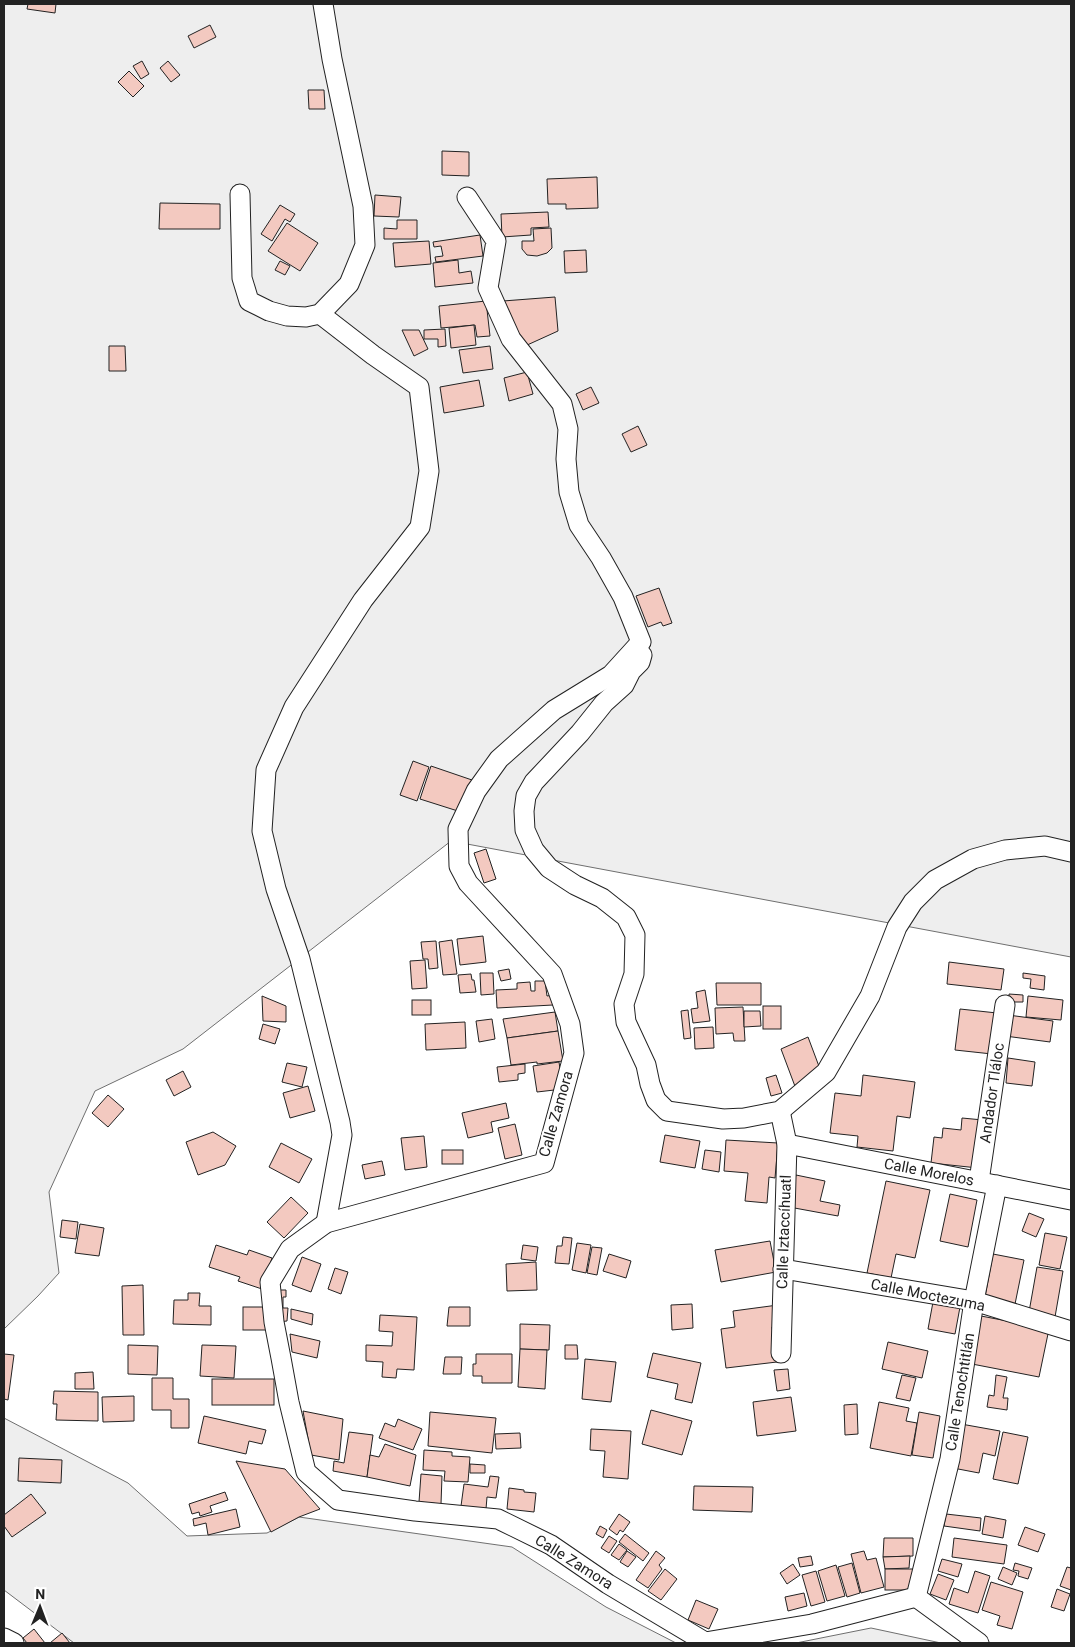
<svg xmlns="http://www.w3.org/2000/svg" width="1075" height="1647" viewBox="0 0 1075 1647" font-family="Roboto,sans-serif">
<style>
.green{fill:#eee;stroke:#6f6f6f}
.building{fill:#f3c9c0;stroke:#222}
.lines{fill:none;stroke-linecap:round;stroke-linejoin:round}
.street-casing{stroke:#222;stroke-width:21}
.street{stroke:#fff;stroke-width:19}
.labels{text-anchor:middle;stroke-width:4;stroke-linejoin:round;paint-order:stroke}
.street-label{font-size:15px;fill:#222;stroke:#fff}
</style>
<rect width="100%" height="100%" fill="#fff"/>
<g class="green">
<polygon points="4,4 1071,4 1071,957 451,841 183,1049 95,1091 49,1192 59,1273 38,1296 4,1329"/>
<polygon points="4,1418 128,1483 187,1536 267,1533 299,1517 512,1547 606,1607 676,1643 74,1643 4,1590"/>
<polygon points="871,1628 941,1643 796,1643"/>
</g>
<g class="building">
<polygon points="28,4 56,4 55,13 27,9"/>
<polygon points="210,25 216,37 194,48 188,36"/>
<polygon points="142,61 149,74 141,79 133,66"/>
<polygon points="168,61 180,75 171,82 160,68"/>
<polygon points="129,71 144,86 133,97 118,82"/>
<polygon points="308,90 324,90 325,109 309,109"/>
<polygon points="442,151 469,152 469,176 442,175"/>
<polygon points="597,177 598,208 566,209 566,204 548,204 547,179"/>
<polygon points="375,195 401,197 399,217 374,216"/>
<polygon points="160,203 220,204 220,229 159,229"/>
<polygon points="280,205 295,214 290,222 285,219 272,241 261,234"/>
<polygon points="548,212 549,227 531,228 531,235 502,237 501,214"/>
<polygon points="397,220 417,220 417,239 384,239 384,228 397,229"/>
<polygon points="287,223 318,243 300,271 268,251"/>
<polygon points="551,228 552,248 547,253 537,256 527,255 522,249 522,241 534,241 533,229"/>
<polygon points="480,235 483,256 436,262 435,257 443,256 441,246 434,247 433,242"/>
<polygon points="429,241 431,264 395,267 393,243"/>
<polygon points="586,250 587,272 565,273 564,251"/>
<polygon points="458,260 459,273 471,271 473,283 435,287 433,263"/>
<polygon points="280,261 290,266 285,275 275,270"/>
<polygon points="555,297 558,331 525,346 503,301"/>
<polygon points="486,301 490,336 477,337 475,325 441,328 439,306"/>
<polygon points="474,325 476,345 451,348 449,328"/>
<polygon points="445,329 446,346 438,347 438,339 424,339 424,330"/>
<polygon points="402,330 419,330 428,349 414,356"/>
<polygon points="109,346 125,346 126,371 109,371"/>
<polygon points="490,346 493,369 463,373 459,350"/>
<polygon points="527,372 533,394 509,401 504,378"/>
<polygon points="479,380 484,406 444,413 440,387"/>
<polygon points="591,387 599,403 583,410 576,394"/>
<polygon points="638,426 647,445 631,452 622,434"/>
<polygon points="659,588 672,623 663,626 661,622 648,627 636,596"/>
<polygon points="413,761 429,767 417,801 400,795"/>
<polygon points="431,766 472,780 461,812 420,799"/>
<polygon points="486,849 496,879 484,883 474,853"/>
<polygon points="483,936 486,962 460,965 457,939"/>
<polygon points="452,940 457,974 443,975 439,942"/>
<polygon points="436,941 438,968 429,969 428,959 423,959 421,942"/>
<polygon points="425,960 427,988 412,989 410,961"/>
<polygon points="949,962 1004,969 1001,990 947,984"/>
<polygon points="509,969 511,979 501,981 498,971"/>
<polygon points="480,973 493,973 494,994 481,995"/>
<polygon points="1023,973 1045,976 1044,990 1030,988 1031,979 1023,978"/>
<polygon points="471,974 472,980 474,980 476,992 460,993 458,975"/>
<polygon points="535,981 545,981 547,996 553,995 553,1005 497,1008 496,990 517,989 517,983 530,982 531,991 535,991"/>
<polygon points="716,983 761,983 761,1005 717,1005"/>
<polygon points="705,990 710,1021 693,1023 691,1009 698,1008 696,992"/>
<polygon points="1009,994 1023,995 1023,1002 1009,1002"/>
<polygon points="262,996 286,1006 286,1022 263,1021"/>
<polygon points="1028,996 1063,1000 1061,1020 1026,1017"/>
<rect x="412" y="1000" width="19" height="15"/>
<rect x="763" y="1006" width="18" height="23"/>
<polygon points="743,1007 745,1041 734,1041 733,1033 716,1034 715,1008"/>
<polygon points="960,1009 997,1013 992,1054 955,1050"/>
<polygon points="688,1010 691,1038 684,1039 681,1011"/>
<polygon points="744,1011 760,1011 761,1026 744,1027"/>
<polygon points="555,1012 558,1031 507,1038 503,1019"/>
<polygon points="1008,1015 1053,1021 1050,1042 1005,1036"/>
<polygon points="492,1019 495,1039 479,1042 476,1021"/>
<polygon points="465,1022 466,1048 426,1050 425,1024"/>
<polygon points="263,1024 280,1029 275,1044 259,1039"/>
<polygon points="713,1027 714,1048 695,1049 694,1028"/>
<polygon points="558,1031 563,1061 537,1064 537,1062 511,1065 507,1038"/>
<polygon points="808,1037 820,1069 796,1089 781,1049"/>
<polygon points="1008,1058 1035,1062 1032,1086 1006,1083"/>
<polygon points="559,1062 563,1089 537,1092 533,1066"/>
<polygon points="287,1063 307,1067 302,1087 282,1082"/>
<polygon points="525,1064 525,1073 518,1074 518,1080 499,1082 497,1067"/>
<polygon points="183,1071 191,1087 174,1096 166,1080"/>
<polygon points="776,1075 782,1093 771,1096 766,1078"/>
<polygon points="863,1075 915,1082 910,1118 897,1116 893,1151 857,1147 858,1136 830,1133 835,1093 861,1096"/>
<polygon points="308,1086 315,1111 290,1118 283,1093"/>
<polygon points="108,1095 124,1109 108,1127 92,1113"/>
<polygon points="506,1103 509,1118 491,1122 493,1132 468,1138 462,1113"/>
<polygon points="962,1118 983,1120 978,1168 931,1163 934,1137 942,1138 943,1128 961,1130"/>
<polygon points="515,1124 522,1155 505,1159 498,1128"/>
<polygon points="213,1132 236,1146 225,1165 198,1175 186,1142"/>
<polygon points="665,1135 700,1141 695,1168 660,1162"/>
<polygon points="424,1136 427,1167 405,1170 401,1138"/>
<polygon points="726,1140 778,1143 775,1178 769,1177 767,1203 745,1201 748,1173 724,1171"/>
<polygon points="281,1143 312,1159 299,1183 269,1167"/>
<rect x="442" y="1150" width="21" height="14"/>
<polygon points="705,1150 721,1152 719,1172 702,1169"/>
<polygon points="382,1161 385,1175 365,1179 362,1165"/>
<polygon points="796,1175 825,1181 820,1201 840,1205 838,1216 789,1207"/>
<polygon points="886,1181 930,1190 915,1258 896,1254 891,1278 867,1273"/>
<polygon points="950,1194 977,1200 968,1247 940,1241"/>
<polygon points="291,1197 308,1213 284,1238 267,1222"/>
<polygon points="1029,1213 1044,1219 1036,1237 1022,1231"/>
<polygon points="62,1220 78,1222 76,1239 60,1237"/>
<polygon points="80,1224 104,1228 99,1256 75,1253"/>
<polygon points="1045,1233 1067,1237 1060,1269 1039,1265"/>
<polygon points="563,1237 572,1238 569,1264 555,1263 557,1246 562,1246"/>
<polygon points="770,1241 776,1272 721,1282 715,1250"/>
<polygon points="577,1243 591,1245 586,1273 572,1270"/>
<polygon points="216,1245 247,1255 249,1250 272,1258 262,1289 238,1281 240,1277 209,1267"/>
<polygon points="523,1245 538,1247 536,1261 521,1259"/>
<polygon points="592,1247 602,1248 597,1275 587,1273"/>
<polygon points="609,1254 631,1261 626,1278 603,1271"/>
<polygon points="993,1254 1024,1260 1014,1309 984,1302"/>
<polygon points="302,1257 321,1264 311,1292 292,1285"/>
<polygon points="536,1262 537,1290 507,1291 506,1264"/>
<polygon points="1037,1267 1063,1271 1055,1317 1029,1312"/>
<polygon points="335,1268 348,1272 341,1294 328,1289"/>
<polygon points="143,1285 144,1335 123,1335 122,1286"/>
<polygon points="276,1290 286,1290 286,1297 283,1297 283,1308 288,1308 287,1321 277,1322"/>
<polygon points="188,1293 200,1293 199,1306 211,1306 211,1325 173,1324 174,1300 188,1300"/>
<polygon points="933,1302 960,1307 955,1334 928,1329"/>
<polygon points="692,1304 693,1328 672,1330 671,1305"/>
<polygon points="778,1305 780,1326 772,1327 777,1362 726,1368 721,1329 735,1327 733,1311"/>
<rect x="243" y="1307" width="23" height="23"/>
<polygon points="449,1307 470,1307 470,1326 447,1326"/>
<polygon points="291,1309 313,1314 312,1325 291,1319"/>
<polygon points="380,1315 417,1317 414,1370 397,1369 396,1378 382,1377 383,1362 366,1361 366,1345 392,1346 393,1332 379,1331"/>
<polygon points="981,1316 1049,1329 1039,1377 972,1364"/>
<polygon points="520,1324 550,1325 549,1350 520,1349"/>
<polygon points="290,1334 320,1341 317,1358 292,1352"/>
<polygon points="888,1342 928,1351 922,1378 882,1369"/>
<polygon points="128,1345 158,1346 157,1375 128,1374"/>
<polygon points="202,1345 236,1346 234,1378 200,1376"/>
<polygon points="565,1345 577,1345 578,1359 565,1359"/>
<polygon points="520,1349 547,1350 545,1389 518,1387"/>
<polygon points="653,1353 701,1363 692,1403 675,1399 678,1384 647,1377"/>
<polygon points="4,1354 14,1355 8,1400 4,1399"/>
<polygon points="476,1354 512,1354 512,1383 482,1383 482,1376 473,1376 473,1364 476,1364"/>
<polygon points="445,1357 462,1357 461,1374 443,1374"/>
<polygon points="585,1359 616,1362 611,1402 582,1399"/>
<polygon points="788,1369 790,1389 777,1391 774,1370"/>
<polygon points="93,1372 94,1389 75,1389 75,1373"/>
<polygon points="902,1375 916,1378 910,1401 896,1398"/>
<polygon points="996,1375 1007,1377 1003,1398 1008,1398 1007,1410 987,1407 989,1395 994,1396"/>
<polygon points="152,1378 173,1378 173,1399 189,1399 189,1428 171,1428 171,1410 152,1410"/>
<rect x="212" y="1379" width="62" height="26"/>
<polygon points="54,1391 98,1392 98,1421 56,1420 57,1404 53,1404"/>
<polygon points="134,1396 134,1421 103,1422 102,1397"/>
<polygon points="791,1397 796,1431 757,1436 753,1402"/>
<polygon points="879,1402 909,1408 906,1421 917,1423 911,1456 870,1448"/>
<polygon points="857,1404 858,1434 845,1435 844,1405"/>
<polygon points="651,1410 692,1421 682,1455 642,1444"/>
<polygon points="303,1411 343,1419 339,1460 311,1455"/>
<polygon points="430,1412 496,1418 492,1453 428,1446"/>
<polygon points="919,1412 940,1416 933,1458 912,1455"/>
<polygon points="204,1416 266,1430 262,1444 249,1441 246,1454 198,1443"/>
<polygon points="398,1419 422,1429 413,1450 379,1438 385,1423 395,1427"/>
<polygon points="961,1424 1000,1431 995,1456 983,1453 979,1473 953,1468"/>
<polygon points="591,1429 631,1431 628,1479 603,1477 605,1451 590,1450"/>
<polygon points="349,1432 373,1435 367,1477 333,1471 334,1461 344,1463"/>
<polygon points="1003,1432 1028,1437 1018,1484 993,1479"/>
<polygon points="520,1433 521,1448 496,1449 495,1434"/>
<polygon points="385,1444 416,1455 410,1486 367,1477 370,1455 379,1457"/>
<polygon points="424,1450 452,1452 452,1456 470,1457 468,1482 444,1481 445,1471 423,1470"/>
<polygon points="19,1458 62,1460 61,1483 18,1481"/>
<polygon points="236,1461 285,1469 320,1509 299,1517 271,1532"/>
<polygon points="470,1464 485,1465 485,1473 470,1473"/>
<polygon points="421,1474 442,1476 441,1504 419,1502"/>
<polygon points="490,1476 499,1477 496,1498 487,1497 486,1509 461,1506 464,1484 488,1487"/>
<polygon points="694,1486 753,1487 752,1512 693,1510"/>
<polygon points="509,1488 524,1490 524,1492 536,1493 534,1512 507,1509"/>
<polygon points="225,1492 228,1500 210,1506 212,1512 200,1516 199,1512 192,1514 189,1504"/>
<polygon points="31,1494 46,1513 12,1537 4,1526 4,1515"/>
<polygon points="236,1509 240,1527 208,1535 206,1523 194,1526 193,1519"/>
<polygon points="619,1514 630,1522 623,1532 620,1530 617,1535 609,1529"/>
<polygon points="946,1514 981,1518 980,1531 944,1526"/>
<polygon points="985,1516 1006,1520 1003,1538 982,1534"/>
<polygon points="600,1526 607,1530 603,1538 596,1534"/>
<polygon points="1025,1527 1045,1534 1038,1552 1018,1545"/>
<polygon points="625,1534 649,1553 643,1561 619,1542"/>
<polygon points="609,1536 617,1541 609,1553 601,1548"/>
<polygon points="884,1538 913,1538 913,1556 883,1557"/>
<polygon points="954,1538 1007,1545 1004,1564 952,1557"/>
<polygon points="619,1544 627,1550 619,1560 611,1555"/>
<polygon points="627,1551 636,1557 628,1567 620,1562"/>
<polygon points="656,1551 665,1558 659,1565 662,1569 648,1588 636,1580"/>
<polygon points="864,1551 867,1560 876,1558 884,1587 861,1593 851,1554"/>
<polygon points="811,1556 813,1565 800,1567 798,1558"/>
<polygon points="910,1556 909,1568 885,1569 883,1557"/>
<polygon points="942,1559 962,1564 958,1577 938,1571"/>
<polygon points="852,1563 860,1593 847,1597 838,1567"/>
<polygon points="1015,1563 1032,1568 1028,1579 1018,1576 1019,1571 1013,1570"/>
<polygon points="793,1564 800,1575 787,1584 780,1573"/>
<polygon points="836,1565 845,1596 827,1601 818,1571"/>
<polygon points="1003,1567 1017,1573 1012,1585 998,1579"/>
<polygon points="1067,1567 1071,1568 1071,1590 1060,1586"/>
<polygon points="665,1569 677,1579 661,1600 648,1591"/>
<rect x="885" y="1569" width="29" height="21"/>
<polygon points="816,1571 825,1602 811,1606 802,1575"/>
<polygon points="975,1571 990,1576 978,1613 949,1604 954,1588 968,1593"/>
<polygon points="938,1574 954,1580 946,1600 930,1594"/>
<polygon points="991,1582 1023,1592 1012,1629 997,1625 1000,1616 982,1610"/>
<polygon points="1057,1589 1070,1594 1064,1611 1051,1607"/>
<polygon points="804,1593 807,1606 788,1611 785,1597"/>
<polygon points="696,1600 718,1609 709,1629 688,1620"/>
<polygon points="34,1629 45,1643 27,1643 23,1638"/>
<polygon points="62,1633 70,1643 50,1643"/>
</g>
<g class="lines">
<g class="street-casing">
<g id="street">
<polyline points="240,194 242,278 249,301 269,311 287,316 306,317 320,314 349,284 365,245 363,206 332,59 323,4"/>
<polyline points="467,197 496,241 488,288 511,339 562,404 568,429 566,459 569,492 579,525 601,558 623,597 641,642 611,675 554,710 499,759 476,791 458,829 459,866 468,883 552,974 570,1024 574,1053 544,1163 326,1223 290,1249 270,1282 274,1322 281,1358 289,1402 306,1472 338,1500 415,1511 498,1519 551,1545 608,1584 705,1642 812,1624 916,1597"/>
<polyline points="320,314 373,355 419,387 429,471 420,527 363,600 294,707 266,770 262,831 276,889 300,959 340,1122 342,1135 326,1223"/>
<polyline points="642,655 640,662 631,671 624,685 604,703 580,733 534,782 526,796 524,811 525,830 534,850 549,868 575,885 602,898 626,917 635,935 634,974 624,1004 626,1022 646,1065 650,1084 656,1100 667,1111 723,1119 744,1118 780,1111 826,1072 870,996 897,927 913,902 935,880 973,859 1005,850 1045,846 1071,852"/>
<polyline points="780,1111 787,1144 781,1353"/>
<polyline points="787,1144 1071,1200"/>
<polyline points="979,1181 1005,1005"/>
<polyline points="783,1269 974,1301 1071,1331"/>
<polyline points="916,1597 950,1459 974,1301 997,1185"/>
<polyline points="916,1597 979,1643"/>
<polyline points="4,1638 14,1643"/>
</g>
</g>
<use href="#street" class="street"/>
</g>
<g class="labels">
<g class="street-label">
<text transform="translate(992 1093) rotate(-82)" y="5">Andador Tláloc</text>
<text transform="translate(556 1114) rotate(-74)" y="5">Calle Zamora</text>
<text transform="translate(929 1172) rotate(11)" y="5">Calle Morelos</text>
<text transform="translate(784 1232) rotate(-88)" y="5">Calle Iztaccíhuatl</text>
<text transform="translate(928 1295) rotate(11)" y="5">Calle Moctezuma</text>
<text transform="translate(960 1392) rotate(-81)" y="5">Calle Tenochtitlán</text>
<text transform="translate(574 1562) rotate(32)" y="5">Calle Zamora</text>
</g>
</g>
<rect width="1075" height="1647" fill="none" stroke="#222222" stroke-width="10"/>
<g transform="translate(40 1607) rotate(1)" stroke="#ffffff" stroke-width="4" paint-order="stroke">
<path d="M0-4L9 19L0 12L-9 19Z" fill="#222222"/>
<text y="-8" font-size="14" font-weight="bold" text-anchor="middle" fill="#222222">N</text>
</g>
</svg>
